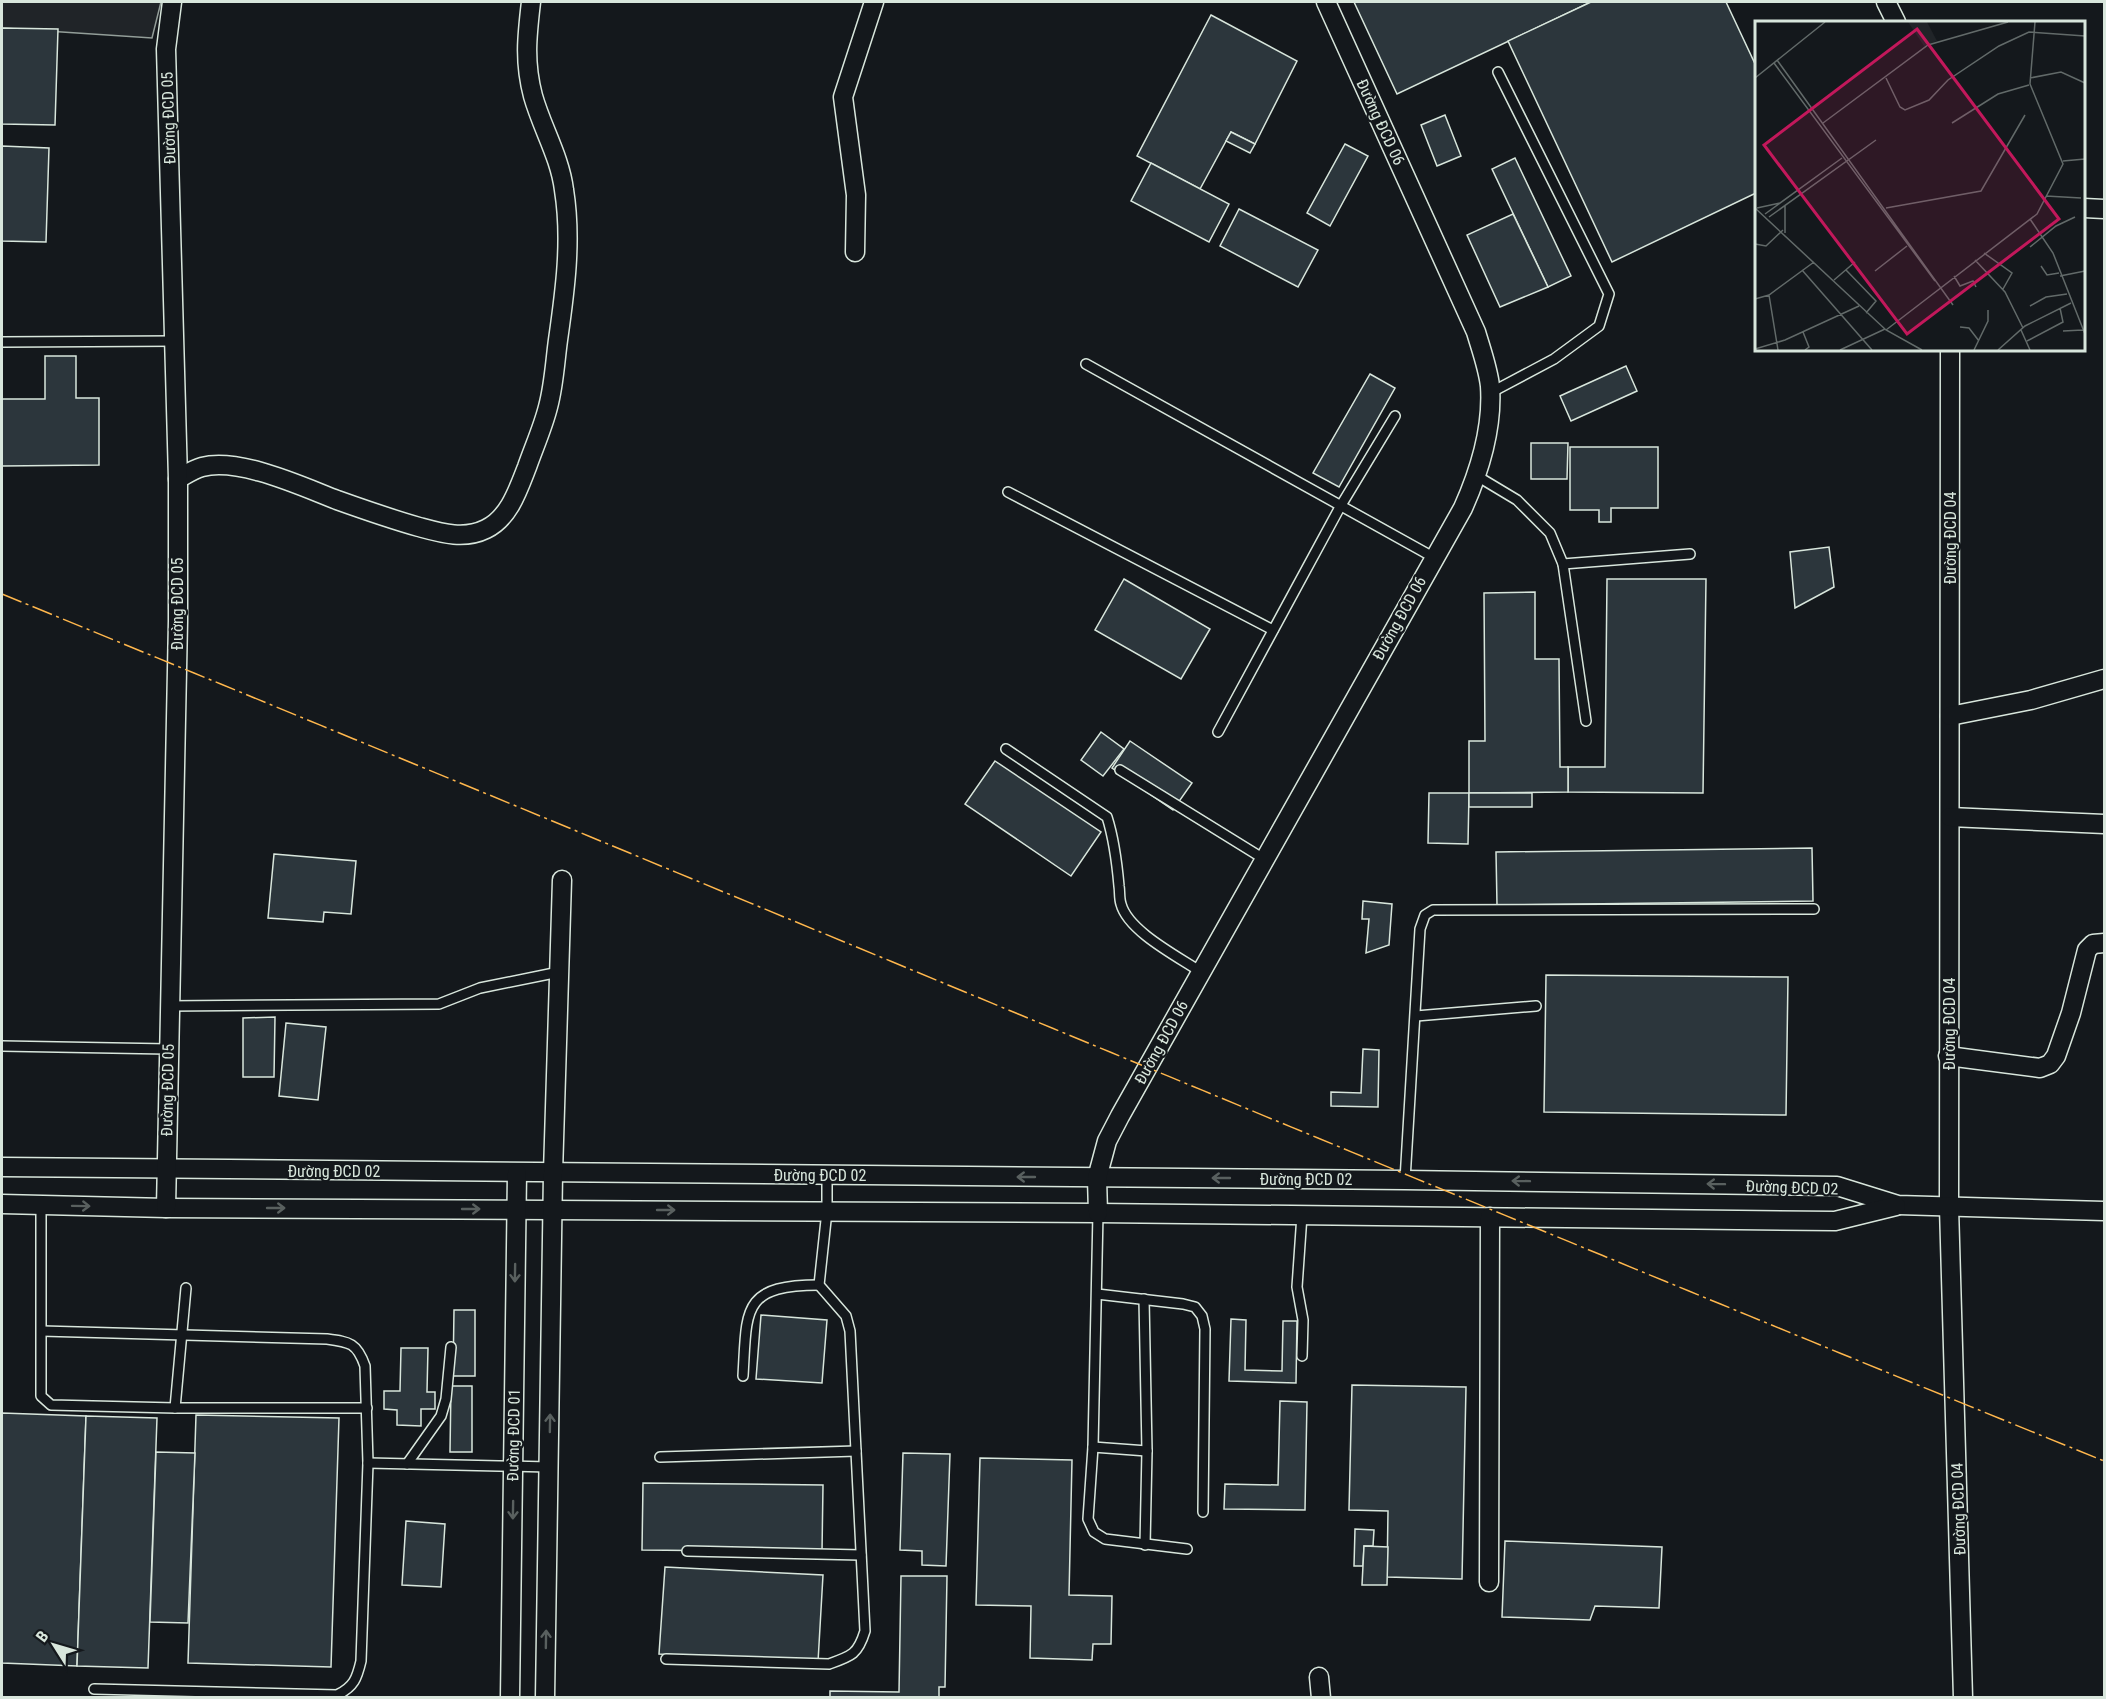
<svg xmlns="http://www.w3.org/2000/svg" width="2106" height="1699" viewBox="0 0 2106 1699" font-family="'Roboto Condensed',sans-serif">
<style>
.green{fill:#202428;stroke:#939e99;stroke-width:1.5}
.building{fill:#2c363c;stroke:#d8e6dc;stroke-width:1.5}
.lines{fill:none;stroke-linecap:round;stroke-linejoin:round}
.lane-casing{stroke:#d8e6dc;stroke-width:12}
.street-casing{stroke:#d8e6dc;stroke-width:21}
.lane{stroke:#14181c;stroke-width:9}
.street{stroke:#14181c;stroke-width:18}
.power{stroke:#ffb74d;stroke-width:1.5;stroke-dasharray:21 4.5 3 4.5;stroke-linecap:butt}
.oneway{stroke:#59605f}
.labels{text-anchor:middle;stroke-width:4.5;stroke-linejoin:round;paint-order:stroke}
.street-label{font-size:16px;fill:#d8e6dc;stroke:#14181c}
.inset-road{fill:none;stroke:#626a69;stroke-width:1.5}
.view{fill:#c2185b;fill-opacity:0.15;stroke:#c2185b;stroke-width:3}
.inset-edge{fill:none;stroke:#d8e6dc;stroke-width:3}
</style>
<rect width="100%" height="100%" fill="#14181c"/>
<polygon class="green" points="2,2 161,2 152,38 2,28"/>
<g class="building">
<polygon points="1354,2 1591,2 1397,94"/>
<polygon points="1591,2 1726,2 1756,66 1756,193 1612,262 1508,41"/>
<polygon points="1211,15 1297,61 1255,144 1231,132 1200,189 1137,156"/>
<polygon points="2,28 58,29 55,125 2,124"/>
<polygon points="1445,115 1461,156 1437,166 1421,125"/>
<polygon points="1231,132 1255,144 1250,153 1226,141"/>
<polygon points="1345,144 1368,156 1330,226 1307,213"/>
<polygon points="2,146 49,148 46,242 2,241"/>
<polygon points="1515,158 1571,276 1548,287 1492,169"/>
<polygon points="1151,163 1229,204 1209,242 1131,201"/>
<polygon points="1239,209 1318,250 1298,287 1220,246"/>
<polygon points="1513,214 1548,287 1500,307 1467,235"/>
<polygon points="45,356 76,356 76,398 99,398 99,465 2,466 2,399 45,399"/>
<polygon points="1626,366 1637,391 1571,421 1560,396"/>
<polygon points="1370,374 1395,388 1339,487 1313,473"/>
<polygon points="1531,443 1568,443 1567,479 1531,479"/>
<polygon points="1570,447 1658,447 1658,508 1611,508 1611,522 1599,522 1599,510 1570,510"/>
<polygon points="1829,547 1834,587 1795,608 1790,552"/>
<polygon points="1124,579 1210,629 1181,679 1095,630"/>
<polygon points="1607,579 1706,579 1703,793 1568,792 1568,767 1605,767"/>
<polygon points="1535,592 1535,659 1559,659 1560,767 1568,767 1568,792 1469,793 1469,741 1485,741 1484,593"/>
<polygon points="1101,732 1124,749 1103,776 1081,760"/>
<polygon points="1130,741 1192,783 1173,810 1112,768"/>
<polygon points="995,761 1101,832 1071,876 965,804"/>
<polygon points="1429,793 1469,793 1468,844 1428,843"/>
<rect x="1469" y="793" width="63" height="14"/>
<polygon points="1812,848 1813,901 1497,905 1496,852"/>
<polygon points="274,854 356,861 351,914 324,912 323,922 268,918"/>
<polygon points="1363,901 1392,904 1389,945 1366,953 1369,919 1362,919"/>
<polygon points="1546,975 1788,977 1786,1115 1544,1112"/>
<polygon points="275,1017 274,1077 243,1077 243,1018"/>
<polygon points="286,1023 326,1027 318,1100 279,1096"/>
<polygon points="1363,1049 1379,1050 1378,1107 1331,1106 1331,1092 1361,1093"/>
<polygon points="454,1310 475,1310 475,1376 453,1376"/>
<polygon points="761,1315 827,1320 822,1383 756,1379"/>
<polygon points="1231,1319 1246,1320 1245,1370 1282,1371 1283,1321 1297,1321 1296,1383 1229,1381"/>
<polygon points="401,1348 428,1348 427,1392 435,1392 435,1409 421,1409 421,1426 397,1425 397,1410 384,1409 384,1391 400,1391"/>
<polygon points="1352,1385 1466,1387 1462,1579 1387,1577 1388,1511 1349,1510"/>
<polygon points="451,1386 472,1386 472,1452 450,1452"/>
<polygon points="1280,1401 1307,1402 1305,1510 1224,1509 1225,1484 1278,1485"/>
<polygon points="2,1413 86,1416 77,1666 2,1663"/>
<polygon points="196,1415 339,1418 331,1667 188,1663"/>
<polygon points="86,1416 157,1418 148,1668 77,1666"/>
<polygon points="156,1452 195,1453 188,1623 150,1622"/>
<polygon points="903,1453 950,1454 946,1566 922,1565 922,1551 900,1550"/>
<polygon points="980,1458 1072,1460 1069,1595 1112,1596 1111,1644 1093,1644 1092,1660 1030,1658 1031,1606 976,1605"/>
<polygon points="643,1483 823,1485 822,1552 642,1550"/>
<polygon points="406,1521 445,1524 441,1587 402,1585"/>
<polygon points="1355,1529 1374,1530 1373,1546 1364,1546 1363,1566 1354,1566"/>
<polygon points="1505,1541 1662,1547 1659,1608 1595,1606 1590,1620 1502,1617"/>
<polygon points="1364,1546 1388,1547 1387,1585 1362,1585"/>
<polygon points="665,1567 823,1575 818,1662 659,1654"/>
<polygon points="901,1576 947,1576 945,1687 939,1687 939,1697 830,1698 830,1691 899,1692"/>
<rect x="738" y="1697" width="57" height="1"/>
</g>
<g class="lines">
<g class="lane-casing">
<g id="lane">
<polyline points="2,342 175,341"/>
<polyline points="1086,364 1433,557"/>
<polyline points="1490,393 1554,359 1599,326 1609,294 1498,72"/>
<polyline points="1477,476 1517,500 1550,533 1563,564 1586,721"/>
<polyline points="1008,492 1273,630"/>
<polyline points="1563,564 1690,554"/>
<polyline points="1218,732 1340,507 1395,416"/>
<path d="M1006,749l101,68c7,22 10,46 12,69 1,6 0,12 2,18 7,27 56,52 80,68"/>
<polyline points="1120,770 1264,859"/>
<polyline points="169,1006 439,1004 480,988 559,972"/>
<polyline points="1416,1016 1536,1006"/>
<polyline points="2,1046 168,1049"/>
<polyline points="1405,1180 1420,929 1425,915 1433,910 1814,909"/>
<polyline points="41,1205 41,1396 51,1405 175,1408 367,1408"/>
<polyline points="1098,1213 1093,1447 1088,1519 1094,1532 1105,1539 1187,1549"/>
<polyline points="1097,1294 1183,1304 1195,1307 1202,1316 1205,1329 1203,1512"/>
<polyline points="1144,1299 1147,1451 1145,1545"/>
<path d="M42,1331l285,8c23,3 30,4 38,27l3,97 -7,198c-4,17 -7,26 -24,34l-243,-6"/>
<polyline points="1302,1356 1303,1320 1297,1287 1302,1215"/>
<path d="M743,1376c4,-66 -2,-91 76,-91"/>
<polyline points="175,1408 186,1288"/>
<polyline points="1093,1447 1147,1451"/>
<polyline points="660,1457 856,1451"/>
<polyline points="368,1463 549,1467"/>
<polyline points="407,1464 441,1416 446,1399 451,1347"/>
<polyline points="687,1551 861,1555"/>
<path d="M666,1659l163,5c23,-8 29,-10 36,-33l-15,-300 -4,-15 -27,-31 8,-74v-35"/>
</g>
</g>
<g class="street-casing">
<g id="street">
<polyline points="1886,2 1896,22"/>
<polyline points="2084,208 2104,209"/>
<polyline points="855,252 856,195 843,97 874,2"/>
<polyline points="1950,350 1949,1207 1963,1698"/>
<path d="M178,479c7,-4 16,-10 24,-12 37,-10 101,20 135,33 28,10 54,19 82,27 22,6 45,13 67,2 23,-11 32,-39 41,-62 7,-20 16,-40 21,-60 6,-22 7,-45 10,-67 7,-49 14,-100 6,-150 -4,-33 -22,-62 -31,-94 -9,-34 -6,-60 -2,-94"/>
<polyline points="1950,716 2031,700 2104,679"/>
<polyline points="1950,817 2104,824"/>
<polyline points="1948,1056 2040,1068 2050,1064 2056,1056 2071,1013 2087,950 2093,944 2104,943"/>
<polyline points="2,1167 1405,1180 1837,1186 1898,1205 2104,1211"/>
<polyline points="2,1204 166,1208 1098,1213 1835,1221 1896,1206"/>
<polyline points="166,1208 178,621 178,479 166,49 172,2"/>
<path d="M1098,1213l-1,-35 10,-37 13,-25 343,-608c17,-38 30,-79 27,-122 -2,-18 -9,-37 -14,-54l-150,-330"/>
<polyline points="1489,1582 1490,1217"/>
<polyline points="1319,1677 1321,1698"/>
<polyline points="510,1698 517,1173"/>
<polyline points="545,1698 553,1173 562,880"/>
</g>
</g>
<use href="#lane" class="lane"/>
<use href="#street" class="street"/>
<path class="power" d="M2,594c701,288 1400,581 2102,867"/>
</g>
<defs><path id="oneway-shaft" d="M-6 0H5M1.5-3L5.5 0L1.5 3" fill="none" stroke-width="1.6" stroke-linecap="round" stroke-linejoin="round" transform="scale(1.5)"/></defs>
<g class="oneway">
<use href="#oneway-shaft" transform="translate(1026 1177) rotate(-180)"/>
<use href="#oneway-shaft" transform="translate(1221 1178) rotate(-180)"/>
<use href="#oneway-shaft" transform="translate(1521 1181) rotate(-179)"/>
<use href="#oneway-shaft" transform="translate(1716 1184) rotate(-179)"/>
<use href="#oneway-shaft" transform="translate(81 1206) rotate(1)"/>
<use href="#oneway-shaft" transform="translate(276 1208)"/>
<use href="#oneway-shaft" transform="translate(471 1209)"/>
<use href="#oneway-shaft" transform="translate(666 1210)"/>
<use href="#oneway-shaft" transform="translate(515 1273) rotate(91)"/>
<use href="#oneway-shaft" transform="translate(550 1423) rotate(-89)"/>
<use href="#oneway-shaft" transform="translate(513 1510) rotate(91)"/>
<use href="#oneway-shaft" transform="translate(546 1639) rotate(-89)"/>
</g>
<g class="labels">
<g class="street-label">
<text transform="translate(168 118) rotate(-92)" y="6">Đường ĐCD 05</text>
<text transform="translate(1381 122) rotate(65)" y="6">Đường ĐCD 06</text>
<text transform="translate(1950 538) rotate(-90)" y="6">Đường ĐCD 04</text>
<text transform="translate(177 604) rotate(-90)" y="6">Đường ĐCD 05</text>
<text transform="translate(1399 618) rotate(-61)" y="6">Đường ĐCD 06</text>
<text transform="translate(1949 1024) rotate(-90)" y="6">Đường ĐCD 04</text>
<text transform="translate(1161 1042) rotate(-61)" y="6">Đường ĐCD 06</text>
<text transform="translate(167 1090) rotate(-89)" y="6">Đường ĐCD 05</text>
<text x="334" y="1177">Đường ĐCD 02</text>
<text x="820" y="1181">Đường ĐCD 02</text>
<text x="1306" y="1185">Đường ĐCD 02</text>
<text transform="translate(1792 1187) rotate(2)" y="6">Đường ĐCD 02</text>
<text transform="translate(513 1435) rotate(-89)" y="6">Đường ĐCD 01</text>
<text transform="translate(1958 1509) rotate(-92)" y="6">Đường ĐCD 04</text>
</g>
</g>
<g transform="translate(1755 21)">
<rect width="330" height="330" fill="#14181c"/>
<path d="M153,1h19l10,19 -13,5z" fill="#202428"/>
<path class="inset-road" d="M22,39l176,245M19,42l161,218M0,57l70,-56M131,57l14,29 5,3 24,-10 19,-20 51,-34 30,-14 56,4M275,57l31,-6 24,11M68,102l105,-78 80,-23M197,102l46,-29 31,-9M308,140l22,-2M291,175l35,2M0,187l131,122 36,20M2,187l23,-5M131,187l95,-17 44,-76M10,193l77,-56M14,196l107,-77M275,198l23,34 32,81M30,212v-28M0,223l11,2 17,-16M275,226l26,-21 19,-9M229,232l28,20 -9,16M220,239l30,32 18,36M286,245l6,9 12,-2M47,249l70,80M91,249l30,31 -10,12M120,250l32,-25M199,255l6,10 13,-5 3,6M305,255l25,-5M79,259l21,-18M14,274l9,55M0,278l14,-4 45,-33M275,285l16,-9 21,-3M205,306l9,1 10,13M131,309l151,-116 26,-50 -33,-80 5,-62M266,309l9,20M308,310l20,-1M48,311l6,15 -4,3M272,320l36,-19 -3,-14M0,328l30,-9 74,-34M85,329l45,-21M219,329l14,-29v-11M243,329l27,-24 46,-23"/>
<path class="view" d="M162,8l142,190 -152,115 -143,-189z"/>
<rect width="330" height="330" class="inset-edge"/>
</g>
<rect width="2106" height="1699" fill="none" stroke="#d8e6dc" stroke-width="6"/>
<g transform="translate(54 1645) rotate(307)" stroke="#14181c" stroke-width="4.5" paint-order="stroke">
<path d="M0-4.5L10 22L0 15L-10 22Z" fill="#d8e6dc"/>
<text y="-9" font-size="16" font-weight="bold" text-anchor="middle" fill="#d8e6dc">B</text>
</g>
</svg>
